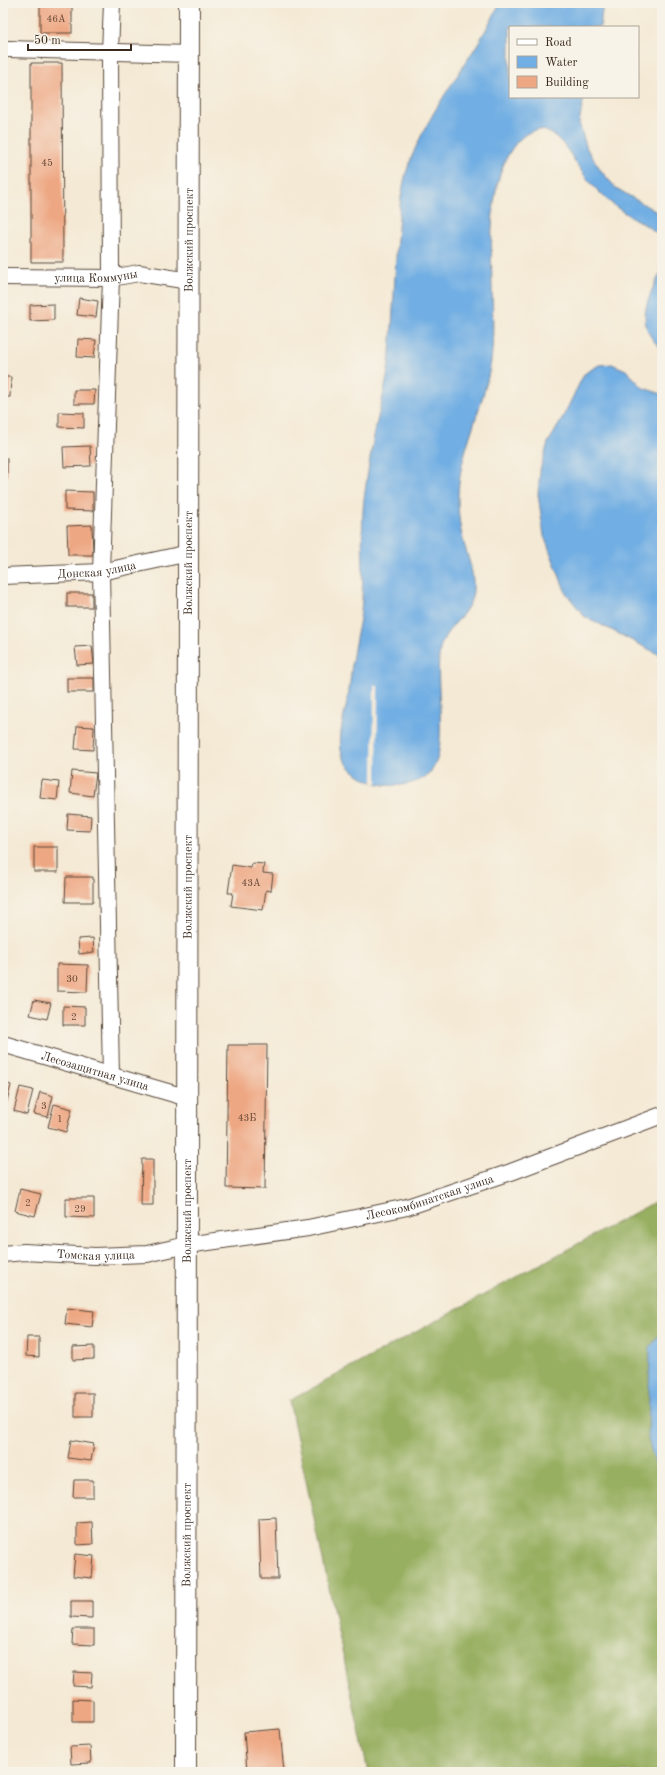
<svg xmlns="http://www.w3.org/2000/svg" width="665" height="1775" viewBox="0 0 665 1775" font-family="'Old Standard TT',serif">
<style>
.forest{fill:#97af60;stroke:#696c3f}
.water{fill:#71aee3;stroke:#566c80}
.pier{fill:#f4e9d4}
.building{fill:#eea783}
.lines{fill:none;stroke-linecap:round;stroke-linejoin:round}
.minor-casing{stroke:#574739;stroke-width:18}
.major-casing{stroke:#574739;stroke-width:22}
.minor{stroke:#fff;stroke-width:16}
.major{stroke:#fff;stroke-width:20}
.labels{text-anchor:middle;stroke-width:3.5;stroke-linejoin:round;paint-order:stroke}
.number-label{font-size:10px;fill:#684937}
.street-label{font-size:12px;fill:#3b2a1e;stroke:#f7f3e8}
</style>
<rect width="100%" height="100%" fill="#f7f3e8"/>
<filter id="ink" filterUnits="userSpaceOnUse"><feTurbulence type="fractalNoise" baseFrequency=".025" numOctaves="2"/><feDisplacementMap in="SourceGraphic" scale="8" xChannelSelector="R" yChannelSelector="G"/><feConvolveMatrix kernelMatrix="1 2 1 2 8 2 1 2 1" color-interpolation-filters="sRGB"/></filter>
<filter id="wash" filterUnits="userSpaceOnUse"><feTurbulence type="fractalNoise" baseFrequency=".012" numOctaves="4" result="noise"/><feDisplacementMap in="SourceGraphic" scale="16" xChannelSelector="R" yChannelSelector="G"/><feGaussianBlur stdDeviation="0.9" result="paint"/><feColorMatrix in="noise" values="0 0 0 0 0 0 0 0 0 0 0 0 0 0 0 0 0 1.4 0 .05"/><feComposite in="paint" operator="in"/></filter>
<g filter="url(#wash)">
<rect width="100%" height="100%" fill="#f4e9d4"/>
<polygon class="forest" points="662,1198 662,1772 368,1772 289,1401"/>
<g class="water">
<path d="M500,3h103l-3,24h-90v70h74l-5,26 8,26 15,23 14,16 46,27v25c-9,-13 -21,-17 -34,-25 -10,-6 -20,-14 -28,-22 -6,-6 -12,-13 -17,-20 -11,-14 -21,-39 -41,-43 -9,-1 -17,4 -23,10 -44,45 -20,162 -28,221 -7,47 -32,89 -33,136 0,11 1,24 3,34 4,21 14,39 12,60 -2,25 -29,35 -33,59 -6,31 9,97 -8,120 -9,13 -31,17 -47,15 -18,-2 -41,-16 -44,-35 -3,-20 6,-41 8,-60 2,-12 2,-23 4,-35 2,-14 6,-28 8,-43 4,-38 -1,-75 3,-113 3,-23 7,-47 11,-69 6,-26 13,-50 15,-77 3,-38 5,-76 7,-114 2,-22 3,-47 10,-69 20,-61 66,-109 93,-167z"/>
<path d="M662,270v79c-29,-24 -15,-50 0,-79z"/>
<polygon points="612,364 626,370 643,388 662,394 662,656 584,616 566,593 544,536 538,494 540,470 548,443 561,421 584,374 599,365"/>
<polygon points="662,1332 662,1488 648,1439 650,1347"/>
</g>
<polygon class="pier" points="374,686 378,686 377,783 373,783"/>
<g id="blocks">
<g class="building">
<rect x="40" y="3" width="32" height="30"/>
<polygon points="31,63 62,63 63,262 31,262"/>
<polygon points="79,298 98,301 96,317 77,315"/>
<polygon points="54,304 54,320 30,321 30,305"/>
<polygon points="78,339 96,340 94,358 77,357"/>
<polygon points="3,377 11,377 10,397 3,397"/>
<polygon points="74,390 95,390 94,404 74,404"/>
<polygon points="59,412 84,413 84,428 59,427"/>
<polygon points="90,446 91,466 64,467 63,447"/>
<rect x="3" y="458" width="4" height="20"/>
<polygon points="65,491 93,492 93,511 65,510"/>
<polygon points="92,525 93,555 68,555 67,526"/>
<rect x="67" y="593" width="25" height="14"/>
<polygon points="92,646 94,664 77,665 75,647"/>
<rect x="67" y="678" width="27" height="14"/>
<polygon points="77,726 94,727 93,750 75,749"/>
<polygon points="72,771 96,773 93,796 70,793"/>
<polygon points="42,780 59,782 57,800 40,798"/>
<polygon points="68,814 91,816 90,831 67,830"/>
<rect x="34" y="847" width="24" height="25"/>
<polygon points="252,863 264,864 263,873 273,874 271,891 266,890 263,910 231,906 233,893 228,893 232,865 251,868"/>
<polygon points="66,877 93,877 93,902 65,902"/>
<polygon points="93,938 94,952 79,954 78,939"/>
<polygon points="57,964 88,965 87,992 57,991"/>
<polygon points="34,1000 51,1003 47,1019 30,1015"/>
<polygon points="63,1006 85,1007 85,1025 63,1025"/>
<polygon points="228,1045 267,1045 265,1189 226,1188"/>
<polygon points="3,1082 11,1085 6,1105 3,1104"/>
<polygon points="20,1087 33,1090 27,1115 14,1111"/>
<polygon points="40,1092 53,1096 48,1117 34,1114"/>
<polygon points="54,1104 72,1109 66,1132 48,1127"/>
<polygon points="142,1159 153,1159 153,1205 141,1205"/>
<polygon points="20,1189 41,1194 35,1216 15,1211"/>
<polygon points="66,1198 94,1198 94,1218 66,1217"/>
<polygon points="67,1308 94,1311 92,1327 65,1324"/>
<polygon points="27,1337 39,1337 39,1357 26,1356"/>
<polygon points="94,1346 94,1359 73,1360 73,1347"/>
<rect x="75" y="1393" width="18" height="24"/>
<polygon points="71,1440 94,1444 91,1461 68,1458"/>
<polygon points="74,1480 93,1480 93,1497 73,1497"/>
<polygon points="276,1518 278,1579 261,1579 259,1519"/>
<polygon points="92,1522 93,1544 77,1545 77,1523"/>
<polygon points="75,1554 94,1556 92,1578 73,1576"/>
<polygon points="71,1601 92,1601 92,1618 71,1617"/>
<polygon points="73,1629 94,1629 94,1645 72,1644"/>
<polygon points="74,1672 92,1673 91,1687 73,1686"/>
<polygon points="73,1699 93,1700 93,1722 73,1722"/>
<polygon points="280,1729 284,1772 247,1772 244,1732"/>
<polygon points="90,1746 91,1763 71,1764 70,1747"/>
</g>
</g>
</g>
<g filter="url(#ink)">
<use href="#blocks" fill-opacity="0" stroke="#574739" stroke-width="1"/>
<g class="lines">
<g class="minor-casing">
<g id="minor">
<polyline points="8,49 190,54"/>
<path id="s1" d="M3,277l108,1 28,-5 50,8"/>
<path id="s2" d="M3,576l98,-4 88,-19"/>
<path id="s3" d="M3,1044l185,54"/>
<polyline points="111,1076 101,572 111,278 110,52 112,3"/>
<path id="s4" d="M3,1254l21,-2 71,4 52,-2 40,-9 121,-17 99,-21 104,-35 151,-57"/>
</g>
</g>
<g class="major-casing">
<g id="major">
<path id="s5" d="M186,1772l3,-1769"/>
</g>
</g>
<use href="#minor" class="minor"/>
<use href="#major" class="major"/>
</g>
</g>
<g class="labels">
<g class="number-label">
<text x="56" y="22">46А</text>
<text x="47" y="166">45</text>
<text x="251" y="886">43А</text>
<text x="72" y="982">30</text>
<text x="74" y="1020">2</text>
<text x="44" y="1109">3</text>
<text x="247" y="1121">43Б</text>
<text x="60" y="1122">1</text>
<text x="28" y="1206">2</text>
<text x="80" y="1212">29</text>
</g>
<g class="street-label">
<text dy="4" stroke="none"><textPath href="#s5" startOffset="1532">Волжский проспект</textPath></text>
<text dy="4" stroke="none"><textPath href="#s1" startOffset="93">улица Коммуны</textPath></text>
<text dy="4" stroke="none"><textPath href="#s5" startOffset="1209">Волжский проспект</textPath></text>
<text dy="4" stroke="none"><textPath href="#s2" startOffset="94">Донская улица</textPath></text>
<text dy="4" stroke="none"><textPath href="#s5" startOffset="885">Волжский проспект</textPath></text>
<text dy="4" stroke="none"><textPath href="#s3" startOffset="96">Лесозащитная улица</textPath></text>
<text dy="4" stroke="none"><textPath href="#s4" startOffset="433">Лесокомбинатская улица</textPath></text>
<text dy="4" stroke="none"><textPath href="#s5" startOffset="561">Волжский проспект</textPath></text>
<text dy="4" stroke="none"><textPath href="#s4" startOffset="93">Томская улица</textPath></text>
<text dy="4" stroke="none"><textPath href="#s5" startOffset="237">Волжский проспект</textPath></text>
</g>
</g>
<rect width="665" height="1775" fill="none" stroke="#f7f3e8" stroke-width="16"/>
<rect x="509" y="26" width="130" height="72" fill="#f7f3e8" stroke="#aca397"/>
<rect x="517" y="39" width="20" height="6" fill="#ffffff" stroke="#aca397"/>
<text x="545" y="46" font-size="12" fill="#3b2a1e">Road</text>
<rect x="517" y="56" width="20" height="12" fill="#71aee3" stroke="#aca397"/>
<text x="545" y="66" font-size="12" fill="#3b2a1e">Water</text>
<rect x="517" y="76" width="20" height="12" fill="#eea783" stroke="#aca397"/>
<text x="545" y="86" font-size="12" fill="#3b2a1e">Building</text>
<path d="M28 44v6h103v-6" fill="none" stroke="#3b2a1e" stroke-width="2"/>
<text x="34" y="44" font-size="12" fill="#3b2a1e" stroke="#f7f3e8" stroke-width="3" paint-order="stroke">50 m</text>
</svg>
